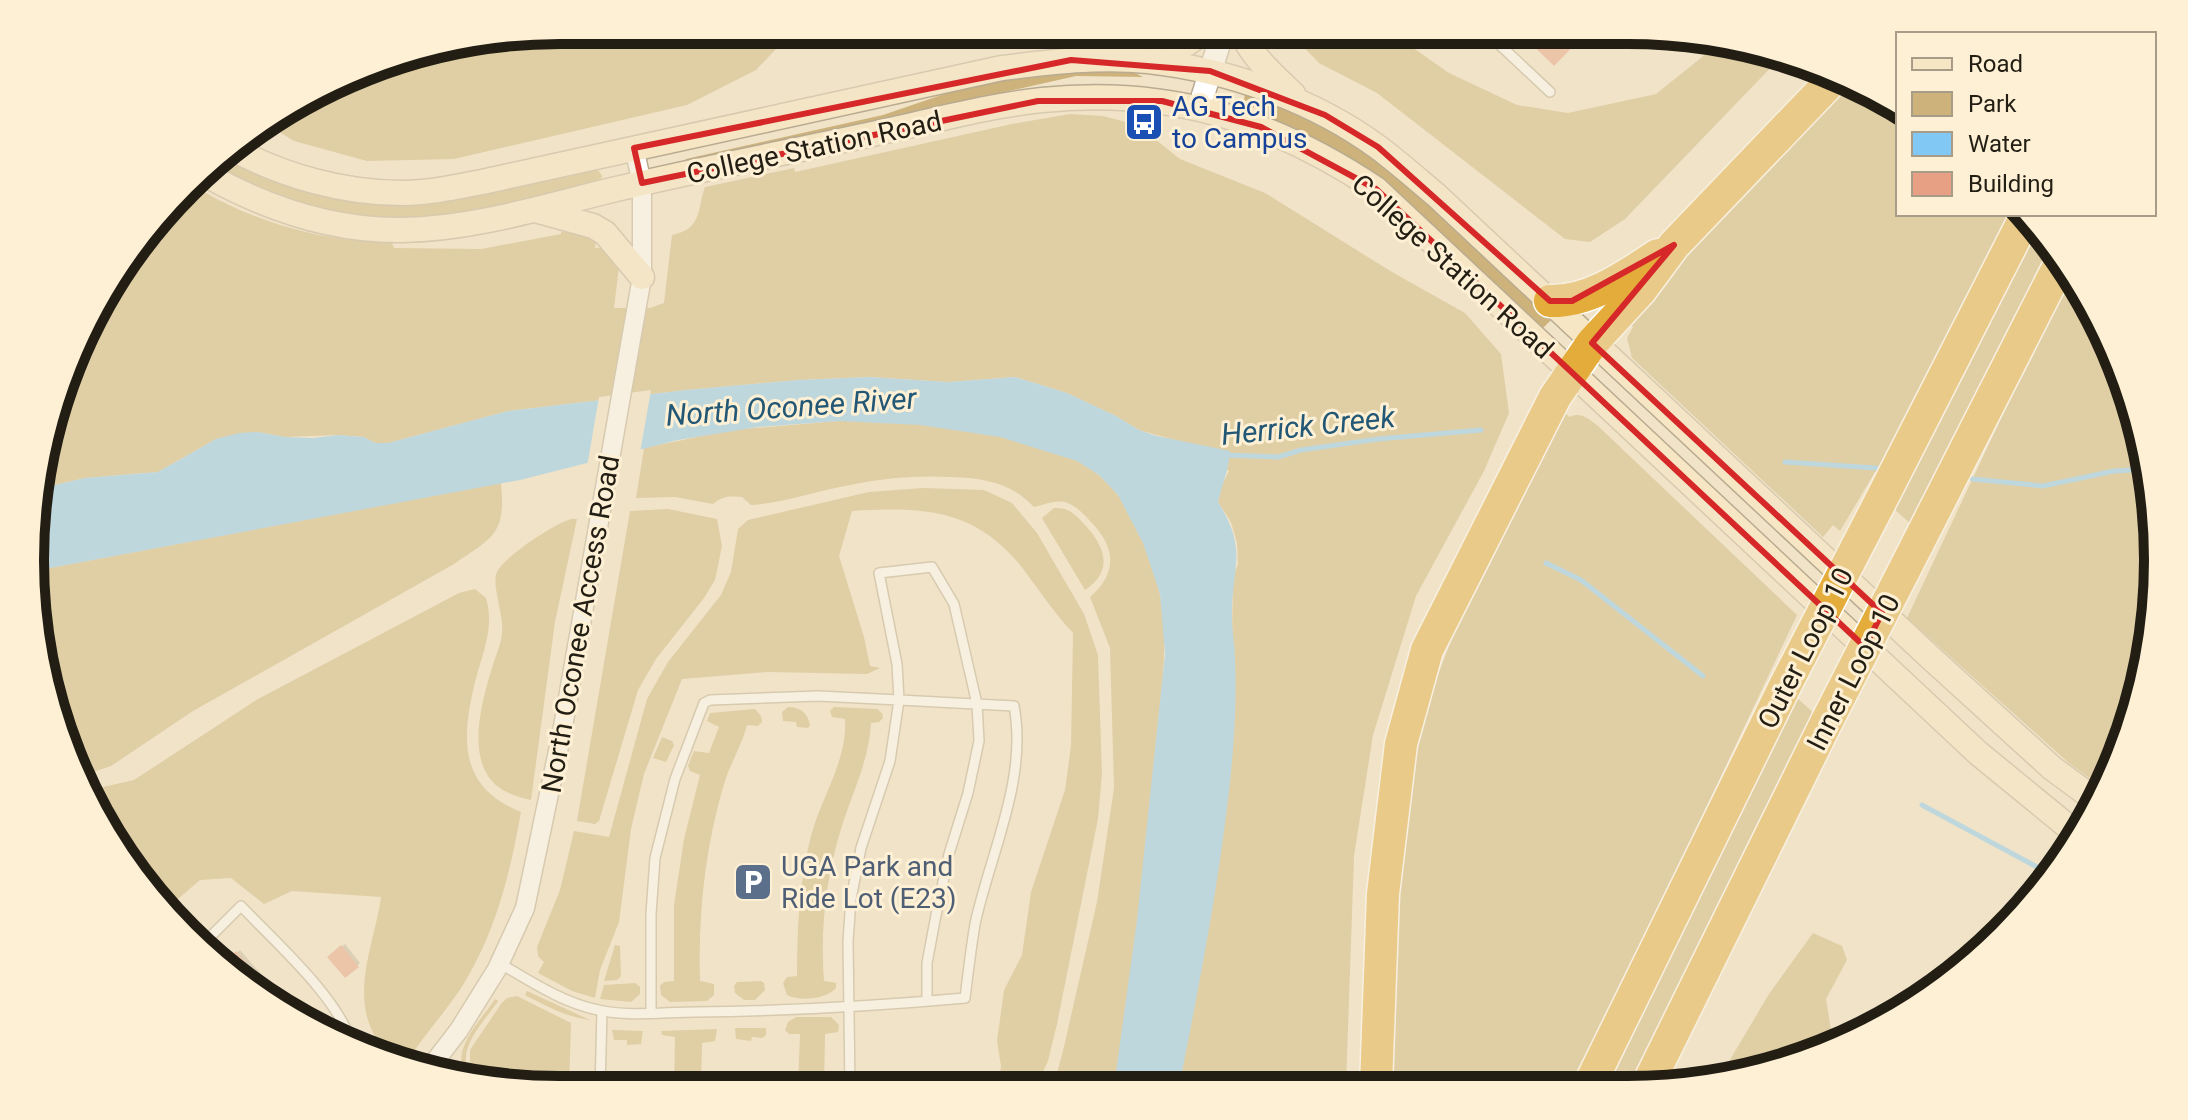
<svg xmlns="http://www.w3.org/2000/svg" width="2188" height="1120" viewBox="0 0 2188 1120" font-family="Roboto,sans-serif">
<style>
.green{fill:#cdb37b}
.water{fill:#82c8f4}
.pier{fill:#f0e3c8}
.shadow{fill:#0003}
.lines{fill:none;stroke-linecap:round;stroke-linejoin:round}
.stream{stroke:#82c8f4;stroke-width:5}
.building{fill:#e7a083}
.service-casing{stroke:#b8ab91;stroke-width:12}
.minor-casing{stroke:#b8ab91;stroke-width:21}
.tertiary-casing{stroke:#b8ab91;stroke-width:25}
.secondary-casing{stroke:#b8ab91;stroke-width:27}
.motorway-casing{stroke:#fff;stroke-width:35}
.service{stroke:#fff;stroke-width:9}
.minor{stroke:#fff;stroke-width:18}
.tertiary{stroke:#fff;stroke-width:22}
.secondary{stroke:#f7e6c4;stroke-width:24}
.motorway{stroke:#e3ac3b;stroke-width:32}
.motorway-bridge-casing{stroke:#fff;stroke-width:35;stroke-linecap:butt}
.motorway-bridge{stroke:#e3ac3b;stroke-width:32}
.marked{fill:none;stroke:#d62828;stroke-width:6;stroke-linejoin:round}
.labels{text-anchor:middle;stroke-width:6;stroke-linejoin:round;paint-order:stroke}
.transit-label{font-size:28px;fill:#164399;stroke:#fef0d5;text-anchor:start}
.street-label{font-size:28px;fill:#231e14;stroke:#fef0d5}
.service-label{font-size:28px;fill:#4e5e75;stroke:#fef0d5;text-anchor:start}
.water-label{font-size:30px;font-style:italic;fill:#225775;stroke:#fef0d5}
.rim{fill:none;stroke:#231e14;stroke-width:10}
</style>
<rect width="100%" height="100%" fill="#f0e3c8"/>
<g class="green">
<polygon points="560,30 572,30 590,44 617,48 635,30 794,30 756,70 687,105 454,159 367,161 294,141 266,124 389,58"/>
<polygon points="1288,31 1389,31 1449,73 1517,105 1568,113 1656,94 1722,41 1766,48 1783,55 1625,219 1590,242 1565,239 1377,93 1319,63"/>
<polygon points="1093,71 1135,73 1143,77 1076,76 684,164 686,159 883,115 959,89 986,83 1040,74"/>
<polygon points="1853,81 1898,107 1898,214 2012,214 1881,475 1875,472 1840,531 1833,525 1823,537 1632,358 1627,338 1633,327 1628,322 1661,283"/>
<path d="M1245,94c15,4 31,12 45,18 104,45 181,131 262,207l-10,10 -188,-167 -46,-27 -46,-21 -18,-14z"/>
<path d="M1070,114l33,2 34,9 43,34 85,34 127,79 73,41 36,41 8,59 -25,58 -68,125 -43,139 -19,121 -8,230 -167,1 40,-227 11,-80 5,-120 -3,-26 1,-56 5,-14 -1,-21 -6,-21 -13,-20 4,-17 7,-14 -51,-30 -39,-11 -23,-14 -49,-23 -52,-16 -67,5 -78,-5 -72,3 -112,10 -178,21 -120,32h-13l-11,-6 -26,-2 -53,2 -27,-5 -42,7 -58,33 -73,6 -43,10 6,-65 71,-157 75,-80c48,30 109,50 167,55 10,1 21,1 31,2l2,5 87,1 80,-15v-2l16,-1 20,6 -2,11 13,-1 11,20 -5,41h36l14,-5 8,-68c31,-6 25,-27 33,-48l89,-19 1,4 217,-48z"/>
<path d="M223,154l94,38 276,-23 6,2 3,5 -4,9c-55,12 -112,29 -168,33 -52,4 -108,-5 -157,-22 -21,-8 -41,-20 -60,-30z"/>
<polygon points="2036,224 2053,248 1912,525 1893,508"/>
<polygon points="2070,272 2087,295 2130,390 2154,491 2157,595 2140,698 2105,790 2069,763 1907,618"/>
<path d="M1565,412l4,5c12,-6 20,2 29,9l199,189 -222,471h-190l12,-189 18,-147 17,-60 38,-98z"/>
<path d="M839,421c69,0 209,9 262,56 31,27 51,78 59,118 10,51 0,104 -5,156 -10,112 -22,225 -41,336h-64l7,-14 6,-22 34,-149 17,-114 -4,-140 -20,-51c28,-24 26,-50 0,-76 -7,-8 -15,-16 -25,-19 -10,-2 -22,3 -31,5 -24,-25 -51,-29 -84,-30 -38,-2 -73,2 -110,10 -30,6 -58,16 -89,18l-9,-8c-11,-1 -20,-1 -29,7l-38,-7 -39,1 8,-50 87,-18z"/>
<path d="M501,483c5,52 -8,54 -47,81l-261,147 -82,55 -33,11 -7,-14 -40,-168 3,-24z"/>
<path d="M923,488l61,2 28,13 25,30 47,81 14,41 4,118 -4,46 -41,205 -9,37 -12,26h-38l3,-21 -4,-25 7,-51 18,-35 9,-63 34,-102 6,-44 2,-113c-20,-21 -35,-45 -53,-68 -47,-57 -98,-58 -168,-54l-13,45 25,81 6,29 10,2 -13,6 -100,-2 -85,7 -38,95 -13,55 -12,93 -19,48 -5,28 -23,-7 -34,-18 6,-11 -6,-6 -1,-9 23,-57 14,-59 35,6 38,-138 21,-37 53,-67 10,-23 7,-43 10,-9 121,-28z"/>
<path d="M1054,508c15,-1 22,7 32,18 20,22 27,45 -1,64l-43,-72z"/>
<polygon points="668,509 717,519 722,546 715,580 704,598 656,659 638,690 599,821 595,824 577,821 630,511"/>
<path d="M571,519h6l-22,103 -24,178c-12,-3 -24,-6 -34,-14 -32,-27 -15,-85 -5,-118 3,-11 9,-23 10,-35 2,-19 -11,-48 -5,-61 8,-16 57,-48 74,-53z"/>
<path d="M475,589l11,9c9,30 -4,56 -11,84 -14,58 -16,105 46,130 -11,62 -25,119 -58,173 -18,28 -41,52 -58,80l-42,-16 -1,-10 13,-3c-25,-42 0,-95 6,-139l-89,-6 -28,13 -33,-26 -31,2 -35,30 -46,-56 -34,-63 49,-11 124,-81 201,-106z"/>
<polygon points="1796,697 1815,714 1635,1086 1605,1086"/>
<path d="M788,707c12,0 20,6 22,18l-2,3 -11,-1 -1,-5 -13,-1 -1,-9z"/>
<path d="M834,707l43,2 5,4 1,5 -4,4 -8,1c-2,38 -19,70 -30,106 -15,49 -21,101 -17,152l12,2v5c-10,11 -35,14 -49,7l-4,-12 4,-6 10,-1c0,-47 2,-94 14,-140 10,-38 37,-77 34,-117l-13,-2 -2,-6z"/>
<path d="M755,709l6,7 1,6 -4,4 -11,-1c-5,20 -17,39 -23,59 -19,64 -26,130 -24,197l14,3v11l-7,6 -37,1 -9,-7 -1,-9 4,-4 10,-1v-76l10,-66 16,-64 -10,-4 -2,-5 6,-15 15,2 10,-26 -12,-6 3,-8z"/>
<polygon points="662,737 672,741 674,745 666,762 653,758"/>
<polygon points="1813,933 1842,946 1847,960 1826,999 1831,1030 1860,1034 1830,1050 1718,1080 1769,994"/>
<polygon points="615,945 620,946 621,976 617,980 604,981"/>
<polygon points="761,981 764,983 765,990 755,1000 744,1000 735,993 734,986 737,982"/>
<polygon points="635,983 640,987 640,994 631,1002 600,999 604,985"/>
<path d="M527,991l63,29c-24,-3 -44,-14 -65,-25z"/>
<path d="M517,996l54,27 -2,66c-32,0 -77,6 -99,-22v-17l31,-46 6,-6z"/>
<path d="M495,999l3,2c-16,24 -47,52 -24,79h-4c-25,-26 10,-58 25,-81z"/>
<polygon points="1923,1000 1863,1033 1891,1006"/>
<polygon points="796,1017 831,1017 839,1025 838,1032 825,1034 824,1088 798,1088 800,1034 789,1034 785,1030 788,1022"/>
<polygon points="735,1028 766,1028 766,1035 762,1038 752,1037 751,1041 736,1039"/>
<polygon points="717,1029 715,1041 702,1043 701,1088 674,1088 675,1037 662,1035 661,1031"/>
<polygon points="612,1030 643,1031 641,1044 627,1045 627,1040 614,1040"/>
</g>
<path class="water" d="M870,377l78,5 67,-5 52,16 49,23 23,14 18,6 73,15c-1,19 -8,33 -12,51 31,49 13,65 14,116 0,14 3,28 3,42 2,40 -1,83 -5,122 -11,102 -31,204 -51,305h-65l23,-167 28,-266 -5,-60 -17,-51 -25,-48 -19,-20 -22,-14 -77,-24 -80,-12 -81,-4 -81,6 -80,13 -158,40 -486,91 8,-83 43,-10 73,-6 58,-33 23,-6 19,-1 27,5 28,1 25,-3 26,2 11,6h13l120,-32 178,-21 112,-10z"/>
<polygon class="pier" points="651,390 640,453 587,467 599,397"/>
<g class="shadow">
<polygon points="345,944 360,963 346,976 329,957"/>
<polygon points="240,950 297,1015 224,963"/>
</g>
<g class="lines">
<g class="stream">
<polyline points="1225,455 1278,457 1301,450 1378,439 1481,430"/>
<polyline points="1785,462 1876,468"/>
<polyline points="1972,479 2043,486 2114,471 2148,469"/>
<polyline points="1546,563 1581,580 1703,676"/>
<polyline points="1922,805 2050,874"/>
</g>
</g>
<g class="building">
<polygon points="1518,31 1588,31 1554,66"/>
<polygon points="341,945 359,967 345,978 327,957"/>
<polygon points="236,951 266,986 262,990 223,962"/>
</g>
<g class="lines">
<g class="service-casing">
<g id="service">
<polyline points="1485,31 1550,92"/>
<path d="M201,946l40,-40c34,36 99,93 111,139"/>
<path d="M499,963c31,18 64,40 99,47 31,7 67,2 98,2 90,-1 180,-6 269,-14 3,-25 6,-50 10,-74 15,-70 53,-145 39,-218l-115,-6 -2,-36 -18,-91 53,-6 22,37 23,100 2,37 -11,52 -19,61 -13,61 -9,48v38"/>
<polyline points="651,1012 651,914 655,858 675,779 704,703 710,700 818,696 899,700 890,761 861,848 851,899 848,941 850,1088"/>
<polyline points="600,1089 602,1011"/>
</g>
</g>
<g class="minor-casing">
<polyline id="minor" points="426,1073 459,1030 497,969 525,908 562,732 642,277 642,183 634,148"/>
</g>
<g class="tertiary-casing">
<polyline id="tertiary" points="1199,108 1223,31"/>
</g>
<g class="secondary-casing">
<g id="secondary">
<path d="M1241,31c11,26 32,44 52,63"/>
<polyline points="1141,59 1186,44 1205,31"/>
<path d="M230,147c51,29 114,46 172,46 27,0 54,-6 80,-11l520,-114c49,-6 97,-12 146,-7 81,9 166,39 231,87 20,15 38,31 57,47l496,464 120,109 46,34"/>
<path d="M205,174c60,34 127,57 197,56 71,-1 141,-23 210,-40 84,-20 171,-37 256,-55 57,-12 116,-29 174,-35 126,-13 229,19 334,89l602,564 99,81"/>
<polyline points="535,210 593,226 605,233 642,277"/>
</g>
</g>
<g class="motorway-casing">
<g id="motorway">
<path d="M1550,301c40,1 76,-25 108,-46"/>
<polyline points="1877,508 2027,214"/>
<polyline points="1917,545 2062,260"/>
<polyline points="1376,1086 1383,894 1401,744 1427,650 1555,397 1592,343 1640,291 1674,245 1837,75"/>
<polyline points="1589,1086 1786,684"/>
<polyline points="1647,1086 1827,721"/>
</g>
</g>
<use href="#service" class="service"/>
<use href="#minor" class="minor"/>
<use href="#tertiary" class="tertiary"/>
<use href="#secondary" class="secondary"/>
<use href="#motorway" class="motorway"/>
<g class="motorway-bridge-casing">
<g id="motorway-bridge">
<polyline points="1786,684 1877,508"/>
<polyline points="1827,721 1917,545"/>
</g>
</g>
<use href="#motorway-bridge" class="motorway-bridge"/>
</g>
<path d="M0 0H2188V1120H0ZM1071,60l139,11 115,44 53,32 172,154h22l102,-56 -82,98 290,270 -17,34 -489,-458 -115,-62 -99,-26h-124l-396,82 -8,-35z" fill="#f0e3c8" fill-opacity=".55" fill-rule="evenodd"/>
<path class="marked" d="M1071,60l139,11 115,44 53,32 172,154h22l102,-56 -82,98 290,270 -17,34 -489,-458 -115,-62 -99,-26h-124l-396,82 -8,-35z"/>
<defs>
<g id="bus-square" transform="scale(2)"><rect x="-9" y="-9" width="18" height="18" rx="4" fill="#1a4fb4" stroke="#fef0d5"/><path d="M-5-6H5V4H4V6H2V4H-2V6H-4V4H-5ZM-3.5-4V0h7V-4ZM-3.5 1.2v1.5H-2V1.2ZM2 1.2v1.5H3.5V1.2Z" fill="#fff"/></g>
<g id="parking-square" transform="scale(2)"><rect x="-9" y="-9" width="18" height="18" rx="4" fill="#5c6f8a" stroke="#fef0d5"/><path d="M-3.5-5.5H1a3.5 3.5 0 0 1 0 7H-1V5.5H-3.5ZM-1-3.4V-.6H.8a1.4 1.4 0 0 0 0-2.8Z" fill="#fff"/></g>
</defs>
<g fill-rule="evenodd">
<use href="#bus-square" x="1144" y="122"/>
<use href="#parking-square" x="753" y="882"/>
</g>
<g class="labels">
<g class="transit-label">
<text x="1172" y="116">AG Tech<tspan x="1172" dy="32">to Campus</tspan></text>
</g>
<g class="street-label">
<text transform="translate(814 147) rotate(-12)" y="10">College Station Road</text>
<text transform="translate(1453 266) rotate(42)" y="10">College Station Road</text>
<text transform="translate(580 624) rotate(-80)" y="10">North Oconee Access Road</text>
<text transform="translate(1805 648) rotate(-63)" y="10">Outer Loop 10</text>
<text transform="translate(1853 672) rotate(-63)" y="10">Inner Loop 10</text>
</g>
<g class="service-label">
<text x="781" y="876">UGA Park and<tspan x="781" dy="32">Ride Lot (E23)</tspan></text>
</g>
<g class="water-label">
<text transform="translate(791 407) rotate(-4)" y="10">North Oconee River</text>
<text transform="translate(1308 426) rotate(-6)" y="10">Herrick Creek</text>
</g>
</g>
<path d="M0 0H2188V1120H0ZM560 44H1628A516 516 0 0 1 2144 560V560A516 516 0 0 1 1628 1076H560A516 516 0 0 1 44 560V560A516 516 0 0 1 560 44Z" fill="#fef0d5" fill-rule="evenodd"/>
<path class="rim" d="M560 44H1628A516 516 0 0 1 2144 560V560A516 516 0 0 1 1628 1076H560A516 516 0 0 1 44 560V560A516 516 0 0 1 560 44Z"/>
<rect x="1896" y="32" width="260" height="184" fill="#fef0d5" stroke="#a69c88" stroke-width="2"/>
<rect x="1912" y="58" width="40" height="12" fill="#f7e6c4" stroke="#a69c88" stroke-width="2"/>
<text x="1968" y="72" font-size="24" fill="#231e14">Road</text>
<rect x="1912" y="92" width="40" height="24" fill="#cdb37b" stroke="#a69c88" stroke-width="2"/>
<text x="1968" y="112" font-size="24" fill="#231e14">Park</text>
<rect x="1912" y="132" width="40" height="24" fill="#82c8f4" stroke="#a69c88" stroke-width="2"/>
<text x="1968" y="152" font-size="24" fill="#231e14">Water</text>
<rect x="1912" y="172" width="40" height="24" fill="#e7a083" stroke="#a69c88" stroke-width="2"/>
<text x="1968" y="192" font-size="24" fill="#231e14">Building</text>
</svg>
